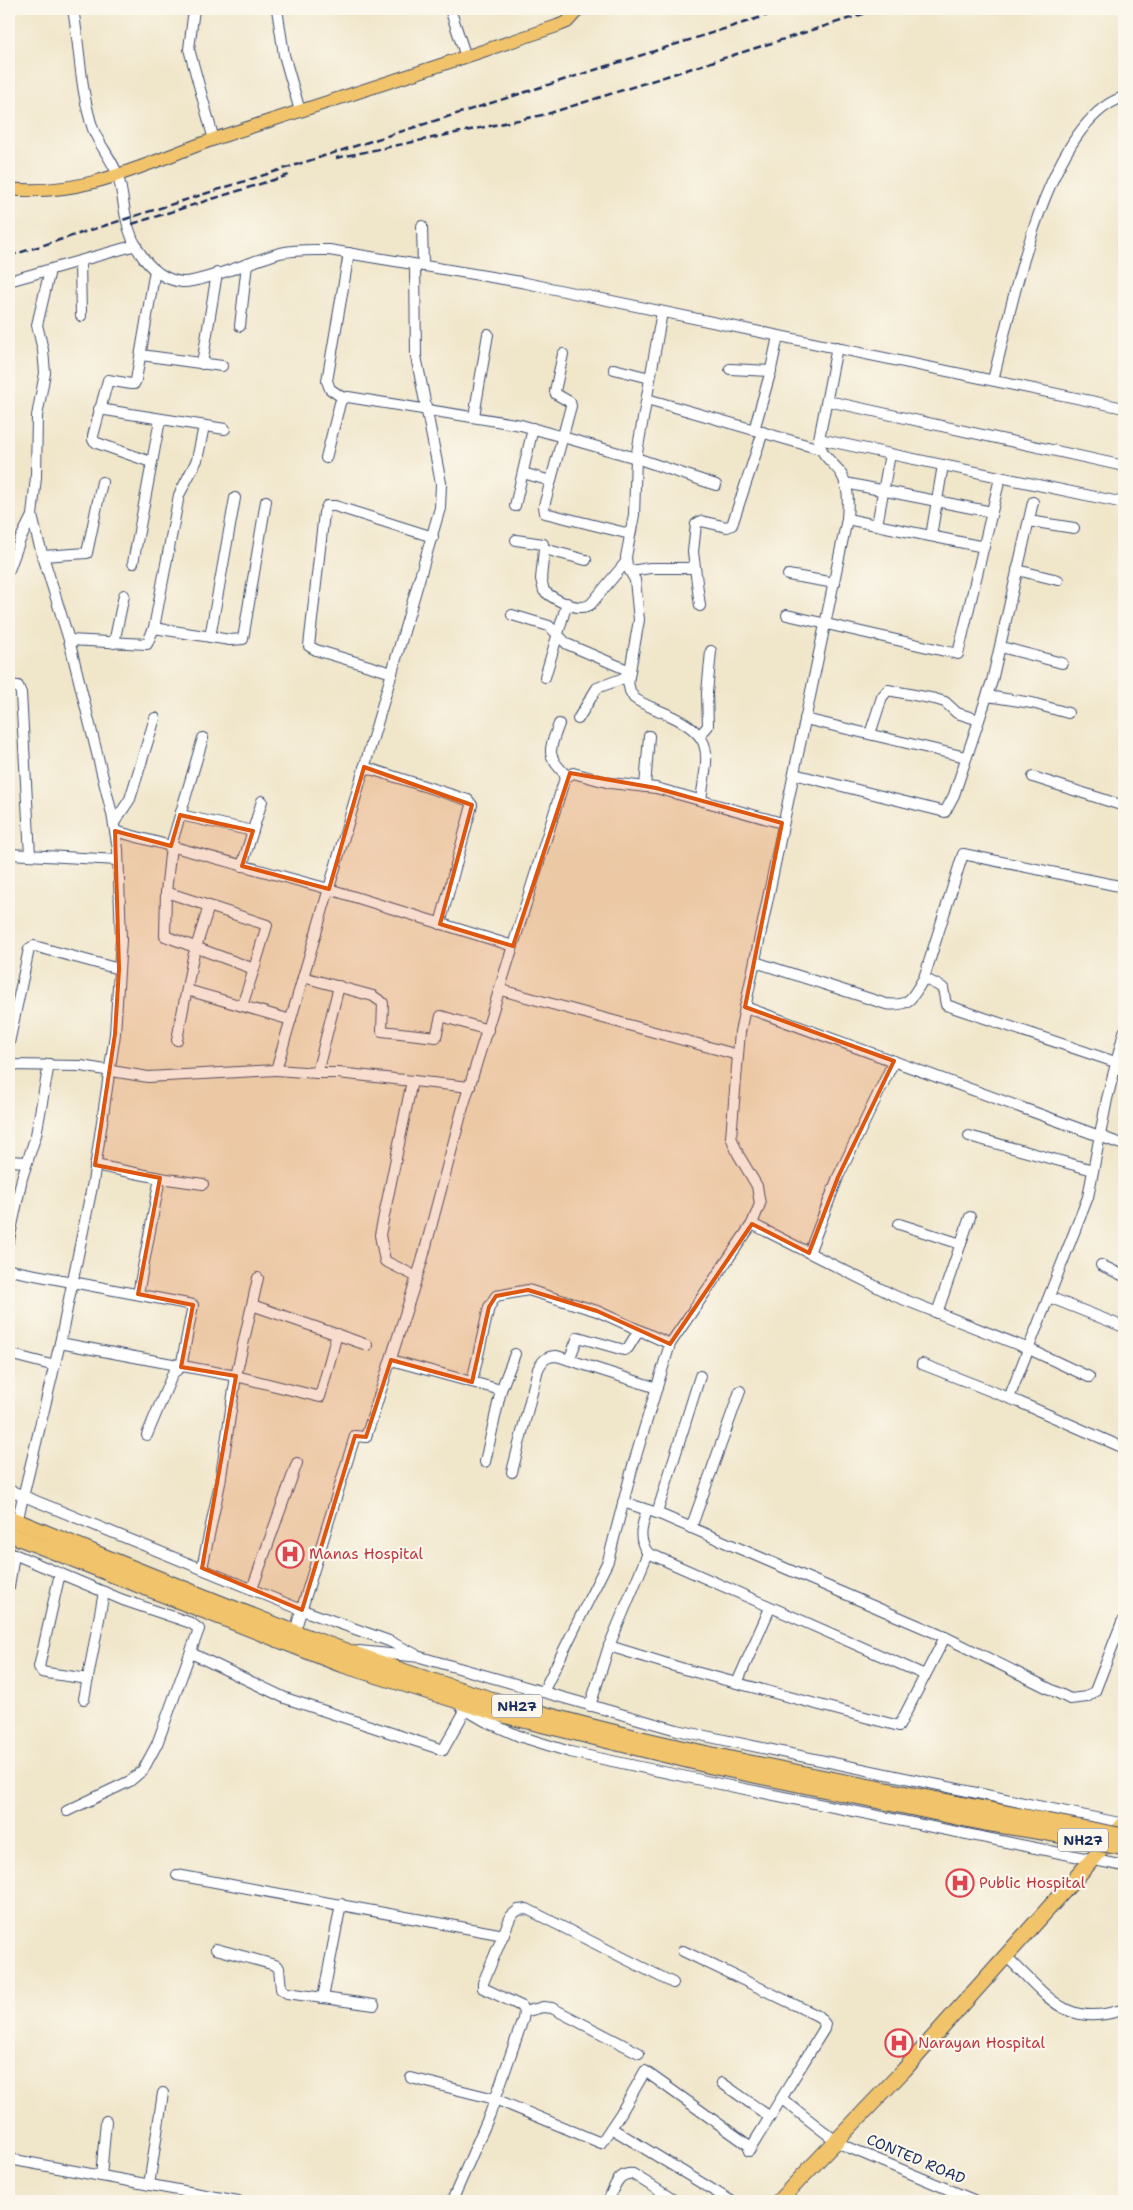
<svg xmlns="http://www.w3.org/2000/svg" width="1133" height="2210" viewBox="0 0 1133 2210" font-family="'Shantell Sans',sans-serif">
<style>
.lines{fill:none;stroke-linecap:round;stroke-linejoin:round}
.minor-casing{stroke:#3b4a6e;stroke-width:12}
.major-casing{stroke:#3b4a6e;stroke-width:14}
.highway-casing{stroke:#3b4a6e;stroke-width:17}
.minor{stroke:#fff;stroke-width:10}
.major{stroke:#f1c36a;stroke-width:12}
.highway{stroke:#f1c36a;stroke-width:15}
.rail{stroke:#1b2f5e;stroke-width:2.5;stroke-dasharray:8 4;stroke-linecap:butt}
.highway-bridge-casing{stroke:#3b4a6e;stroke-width:17;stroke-linecap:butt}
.highway-bridge{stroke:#f1c36a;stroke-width:15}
.marked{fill:#de5710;fill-opacity:0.2;stroke:#de5710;stroke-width:4;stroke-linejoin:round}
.labels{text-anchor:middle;stroke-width:4.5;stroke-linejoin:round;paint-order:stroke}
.shield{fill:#fbf7ec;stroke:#5e6b89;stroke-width:1}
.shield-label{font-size:14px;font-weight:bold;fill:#1b2f5e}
.health-label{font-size:15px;fill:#be3a42;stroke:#fbf7ec;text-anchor:start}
.street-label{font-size:15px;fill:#1b2f5e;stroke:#fbf7ec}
</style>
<rect width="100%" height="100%" fill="#fbf7ec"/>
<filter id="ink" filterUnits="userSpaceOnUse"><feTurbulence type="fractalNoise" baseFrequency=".02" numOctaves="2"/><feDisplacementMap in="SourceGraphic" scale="10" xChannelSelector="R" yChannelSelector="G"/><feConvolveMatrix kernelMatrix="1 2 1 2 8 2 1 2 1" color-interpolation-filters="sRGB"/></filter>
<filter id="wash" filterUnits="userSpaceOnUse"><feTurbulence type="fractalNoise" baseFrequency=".0096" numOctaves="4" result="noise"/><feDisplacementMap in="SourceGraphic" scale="20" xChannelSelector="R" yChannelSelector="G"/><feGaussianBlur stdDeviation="1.12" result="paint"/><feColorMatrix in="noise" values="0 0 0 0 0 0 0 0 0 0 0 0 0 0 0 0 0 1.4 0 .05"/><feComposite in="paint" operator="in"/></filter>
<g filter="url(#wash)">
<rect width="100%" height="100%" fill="#f0e6ca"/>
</g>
<g filter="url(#ink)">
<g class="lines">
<g class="minor-casing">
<g id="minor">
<path d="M73,9c7,39 7,82 20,120 6,16 19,30 25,47 4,13 5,28 8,41 5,28 24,61 56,65 19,1 76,-23 98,-29 16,-4 33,-3 49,-3l192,32 603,126"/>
<polyline points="194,9 189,49 214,140"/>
<polyline points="277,9 284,55 300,111"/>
<polyline points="450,9 466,57"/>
<polyline points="422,226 423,266"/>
<polyline points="80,261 81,316"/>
<polyline points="9,281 136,245"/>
<path d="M662,312l-26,146 -2,57 -8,42 1,9 8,14 4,40 -11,62 2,9 4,7c11,8 23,11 35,17 48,22 38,39 32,85"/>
<polyline points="240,326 247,264"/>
<polyline points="563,354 555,391 556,394 570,402 571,406 544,506 545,513 630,534"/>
<polyline points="141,355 222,366"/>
<polyline points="202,364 217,273"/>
<polyline points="614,369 650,378"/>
<polyline points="730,369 771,371"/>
<path d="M993,380c18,-70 54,-260 131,-283"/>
<polyline points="343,398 330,389 327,381 349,253"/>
<polyline points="647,399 820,449"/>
<polyline points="828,401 1124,466"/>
<polyline points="99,409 225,429"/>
<polyline points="474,416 488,334"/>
<polyline points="754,430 770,374 778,336"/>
<polyline points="819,439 1124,503"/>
<polyline points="326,458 340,403 343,398 348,397 521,425 636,458 716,485"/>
<polyline points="151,462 97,443 93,440 93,436 108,380 131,384 134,384 136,380 155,270"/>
<polyline points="523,473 551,481"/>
<polyline points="845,483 992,512"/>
<polyline points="515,506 533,428"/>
<polyline points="847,519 984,547"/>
<polyline points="1029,521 1074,528"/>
<polyline points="877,525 890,454"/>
<polyline points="931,536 943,465"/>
<path d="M516,540l27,4 1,5 -3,30 3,12c11,9 35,22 47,13l35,-42"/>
<polyline points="544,549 586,560"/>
<polyline points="43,556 87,553 102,482"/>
<polyline points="133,563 160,420"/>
<polyline points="9,570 20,540 32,516"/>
<polyline points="1017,570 1058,580"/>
<polyline points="631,571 650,568 695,568"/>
<polyline points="788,575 835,583"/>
<polyline points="700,606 693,552 696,524 701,521 727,527 732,525 763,432"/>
<polyline points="512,615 549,626 567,644 630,671"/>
<polyline points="787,615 958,654 1000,478"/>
<polyline points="154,628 230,640 243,639 266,501"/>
<polyline points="210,637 235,498"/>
<polyline points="69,640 147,644 154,628 179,495 197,460 204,426"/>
<polyline points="114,643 124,595"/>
<polyline points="1001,647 1062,663"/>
<polyline points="392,673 316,650 309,646 324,513 327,506 335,506 433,537"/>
<polyline points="545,677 567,603"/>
<polyline points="9,685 18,686 21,693 30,855"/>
<polyline points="987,696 1032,703 1068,713"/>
<polyline points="578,719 597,688 629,676"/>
<polyline points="805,719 966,757"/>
<path d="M559,724c-10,27 -14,31 8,52"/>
<polyline points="701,734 708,726 707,693 711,651"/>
<polyline points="870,734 882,697 888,690 935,699 945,702 957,713 979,720"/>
<polyline points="364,767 468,800 472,805 440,924"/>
<polyline points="794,774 945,812 954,795 992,681 1033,502"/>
<polyline points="1033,777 1124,806"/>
<polyline points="645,787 649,736"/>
<polyline points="180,815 253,831"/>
<polyline points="114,823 130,799 155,718"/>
<polyline points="115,831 329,889 513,946"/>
<polyline points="9,854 118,860"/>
<polyline points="242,866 262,801"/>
<polyline points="166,892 165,936 254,969 267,925 166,892 171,846 203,738"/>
<path d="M755,962l131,42c25,3 26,-7 38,-26l19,10 3,17 178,60"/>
<polyline points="303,977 373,996 383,1003 382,1031 436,1037 441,1016 488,1030"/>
<polyline points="924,978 963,854 1124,887"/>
<polyline points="339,986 317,1073 338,1073 470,1087"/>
<polyline points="187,990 291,1020"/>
<polyline points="501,990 738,1055"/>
<polyline points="242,1006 254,969"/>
<polyline points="745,1007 1124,1145"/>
<polyline points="177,1040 193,957 209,906"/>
<polyline points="9,1043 29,949 34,946 119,969"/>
<polyline points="9,1065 81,1066 148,1077 276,1070 440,508 441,483 416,356 415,265"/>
<polyline points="276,1070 317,1073"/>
<polyline points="412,1081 380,1235 385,1261 417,1277"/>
<polyline points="969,1136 1093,1170"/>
<polyline points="9,1161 26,1162"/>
<polyline points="95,1165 160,1178 203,1184"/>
<polyline points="752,1224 895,1296 1029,1349 1089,1377"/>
<polyline points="899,1224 961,1244"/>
<polyline points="9,1240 22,1178 36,1135 49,1064"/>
<polyline points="809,1253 838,1177 894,1061"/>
<polyline points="1101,1265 1124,1276"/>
<polyline points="9,1270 193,1305 181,1367 173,1373 147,1435"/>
<polyline points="138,1294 160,1178"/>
<polyline points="1049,1297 1124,1327"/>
<polyline points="252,1305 367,1345"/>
<polyline points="937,1313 970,1217"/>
<polyline points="60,1343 236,1376 320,1397 337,1334"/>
<polyline points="9,1354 55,1366"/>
<polyline points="391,1360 501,1390"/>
<polyline points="569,1360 578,1337 624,1350 628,1348 639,1330"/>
<polyline points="922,1364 1019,1402 1124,1448"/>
<polyline points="472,1382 489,1307 496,1296 528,1290 597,1311 670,1344"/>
<polyline points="1009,1398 1088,1197 1107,1099 1124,1032"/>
<polyline points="485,1462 501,1390 515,1354"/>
<path d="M512,1472l26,-103c5,-9 8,-13 19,-13l100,32"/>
<polyline points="9,1490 302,1610 389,1641 415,1654"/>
<polyline points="623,1502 657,1513 945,1637 1070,1699 1087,1697 1095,1691 1122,1622"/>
<path d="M647,1510c-5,16 -10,29 1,43"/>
<polyline points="657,1513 700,1376"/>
<polyline points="17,1522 60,1343 93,1182 115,1034 121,940 118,849 112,814 69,640 38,540 32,516 36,477 37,416 45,373 43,350 37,325 50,270"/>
<polyline points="691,1528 740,1391"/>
<polyline points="9,1552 123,1600 191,1623 199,1629 157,1744 143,1770 130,1781 67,1811"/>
<polyline points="202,1568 220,1483 236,1376 258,1278"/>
<polyline points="60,1573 39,1667 42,1672 47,1673 88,1679"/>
<polyline points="9,1587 14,1554"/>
<polyline points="252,1589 297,1463"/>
<polyline points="295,1631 355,1436 366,1437 422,1261 463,1107 565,778 573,773 610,783 656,788 782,823"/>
<polyline points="609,1646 684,1669 899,1726 945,1637"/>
<polyline points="359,1651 420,1657 677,1730 1124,1824"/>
<polyline points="191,1653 285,1698 443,1750 466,1709"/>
<polyline points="737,1683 770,1608"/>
<path d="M543,1692l65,-131 24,-92 38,-125 82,-120 8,-20 -3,-18 -19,-32 -7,-17 9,-105 107,-513c1,-16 3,-32 -7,-47 -9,-12 -20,-17 -21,-33l18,-92"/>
<polyline points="84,1699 104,1592"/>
<polyline points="590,1706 609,1646 648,1553 925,1675"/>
<polyline points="461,1707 485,1721 519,1736 570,1752 715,1783 1124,1866"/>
<polyline points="177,1875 504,1935"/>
<polyline points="216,1949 275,1965 279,1968 281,1989 287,1993 374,2005"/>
<polyline points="683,1951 818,2016 825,2024 824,2029 749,2151"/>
<path d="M1012,1962c37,36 56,67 112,47"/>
<polyline points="323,1998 341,1904"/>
<polyline points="524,2012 543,2007 552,2008 639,2053"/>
<polyline points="411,2078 495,2099 601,2143 621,2113 645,2071 751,2147"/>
<polyline points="722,2083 770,2117"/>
<polyline points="782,2099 836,2141"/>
<polyline points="611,2128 731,2201"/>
<polyline points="843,2145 976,2201"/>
<polyline points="9,2159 238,2201"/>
<polyline points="101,2176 106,2121"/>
<polyline points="149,2185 163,2093"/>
<polyline points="452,2201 490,2114 523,2019 524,2012 521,2006 483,1988 483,1983 511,1916 518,1910 527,1909 673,1983"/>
<path d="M608,2201c6,-12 9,-29 25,-27l42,27"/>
</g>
</g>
<g class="major-casing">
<path id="major" d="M9,189c77,9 143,-29 214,-53 111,-36 223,-72 334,-110l10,-4 12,-13"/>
</g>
<g class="highway-casing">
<g id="highway">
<path d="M9,1518c175,70 349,146 531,195 166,46 337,74 506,108"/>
<polyline points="9,1534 340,1664 503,1715 711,1766 985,1823 1042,1832"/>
<polyline points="779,2201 904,2070 1124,1824"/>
</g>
</g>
<use href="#minor" class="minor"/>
<use href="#major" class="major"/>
<use href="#highway" class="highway"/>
<g class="rail">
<polyline points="336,158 547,114 879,9"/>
<polyline points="132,224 289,175"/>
<polyline points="9,256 787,9"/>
</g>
<g class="highway-bridge-casing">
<g id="highway-bridge">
<polyline points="1046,1821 1124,1836"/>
<polyline points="1042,1832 1124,1848"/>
</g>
</g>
<use href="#highway-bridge" class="highway-bridge"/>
</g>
</g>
<path class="marked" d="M364,767l108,38 -32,119 73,22 57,-173 86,15 126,35 -37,184 149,54 -56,116 -29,76 -57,-29 -82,120 -73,-33 -69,-21 -32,6 -7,11 -17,75 -81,-22 -25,77 -11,-1 -53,174 -100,-42 34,-192 -55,-9 12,-62 -55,-11 22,-116 -65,-13 20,-131 4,-65 -4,-138 56,15 9,-31 73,16 -11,35 87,23z"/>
<defs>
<g id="hospital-ring" transform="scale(1.4375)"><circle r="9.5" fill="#fbf7ec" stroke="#e0444e" stroke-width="1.5"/><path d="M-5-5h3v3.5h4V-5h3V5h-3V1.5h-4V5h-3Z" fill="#e0444e"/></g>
</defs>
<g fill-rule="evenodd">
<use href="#hospital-ring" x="290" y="1554"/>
<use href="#hospital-ring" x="960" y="1883"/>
<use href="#hospital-ring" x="899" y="2043"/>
</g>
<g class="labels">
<g class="shield">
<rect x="492" y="1694.5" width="50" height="23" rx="4"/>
<rect x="1058" y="1828.5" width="50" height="23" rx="4"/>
</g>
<g class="shield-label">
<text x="517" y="1711">NH27</text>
<text x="1083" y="1845">NH27</text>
</g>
<g class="health-label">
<text x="309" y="1559">Manas Hospital</text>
<text x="979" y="1888">Public Hospital</text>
<text x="918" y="2048">Narayan Hospital</text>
</g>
<g class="street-label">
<text transform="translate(916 2159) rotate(23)" y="5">CONTED ROAD</text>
</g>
</g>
<rect width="1133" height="2210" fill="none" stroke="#fbf7ec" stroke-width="30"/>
</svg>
